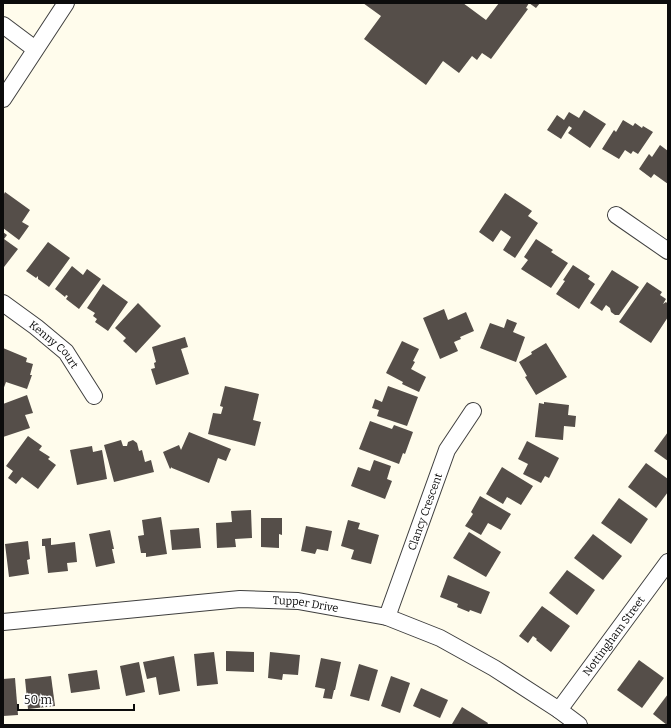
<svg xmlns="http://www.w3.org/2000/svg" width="671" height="728" viewBox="0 0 671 728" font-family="Bitter,serif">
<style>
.building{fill:#554e49}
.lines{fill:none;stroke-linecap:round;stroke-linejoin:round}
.minor-casing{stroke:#3f3f3f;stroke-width:18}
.minor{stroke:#fff;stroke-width:16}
.labels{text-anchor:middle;stroke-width:4;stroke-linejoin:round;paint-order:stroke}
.street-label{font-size:11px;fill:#0c0c0c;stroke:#fff}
</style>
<rect width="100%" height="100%" fill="#fffcec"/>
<g class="building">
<polygon points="363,3 463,3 486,20 499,3 540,3 536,8 529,3 526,8 528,9 491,59 482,53 477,60 472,56 459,73 443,61 426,85 364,39 381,16"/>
<polygon points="584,110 606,124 590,148 568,133 572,128 569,126 561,139 547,130 557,115 564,120 569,112 579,118"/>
<polygon points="623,120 633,126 635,123 642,128 643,126 653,132 638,154 633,151 631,154 625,150 619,159 602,149 614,130 616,132"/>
<polygon points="660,145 668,151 668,184 654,174 651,178 639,169 649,154 652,157"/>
<polygon points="5,192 30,210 22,222 29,226 19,240 3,228 3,196"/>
<polygon points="505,193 532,211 528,216 538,223 515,258 503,250 511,237 501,230 493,242 479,232"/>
<polygon points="3,232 7,235 4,239 18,249 4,267 3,266"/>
<polygon points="536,239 553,250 551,252 568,263 551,288 521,269 528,260 524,257"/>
<polygon points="48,242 70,258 49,287 38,279 38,276 36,278 26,271"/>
<polygon points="573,265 590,276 588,279 595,284 579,309 556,294 565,281 563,280"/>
<polygon points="72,266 83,275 87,269 101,279 79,309 66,299 68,296 66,295 65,297 55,289"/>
<polygon points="612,270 639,287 619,315 615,315 611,312 610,308 606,305 602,311 590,303"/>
<polygon points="647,282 662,292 660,295 666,299 663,304 666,302 668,304 668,317 651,343 619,322"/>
<polygon points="103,284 128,302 108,331 95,322 97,319 93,316 95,313 87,308"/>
<polygon points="138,303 161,326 136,353 123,341 126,338 115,328"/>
<polygon points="444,309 448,320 466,312 474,331 460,337 461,339 454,342 458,351 440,359 423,318"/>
<polygon points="507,319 517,323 513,332 525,337 516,362 480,348 490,323 504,328"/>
<polygon points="185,337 188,347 181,349 189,374 156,385 151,369 155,368 154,363 156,362 152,347"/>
<polygon points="402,341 419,349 413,361 415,362 411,369 426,377 419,392 402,384 403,382 386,373"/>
<polygon points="546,343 567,377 536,395 525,377 527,376 519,362 532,354 531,352"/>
<polygon points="3,348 27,358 26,362 33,364 30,375 32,375 27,389 6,382 3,390"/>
<polygon points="225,386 259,394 253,420 261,422 255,446 208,434 213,413 221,414 223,407 220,406"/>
<polygon points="388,386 418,397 407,426 377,416 379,410 372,408 375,399 382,402"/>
<polygon points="27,395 33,413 25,415 30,428 3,437 3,404"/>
<polygon points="544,402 569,405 568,415 576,416 575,427 564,426 563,440 535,437 539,403 544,404"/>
<polygon points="370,421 392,429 394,425 413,432 405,454 403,453 399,464 359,449"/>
<polygon points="189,432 231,449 226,461 218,458 209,483 172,468 172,467 170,469 163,452 179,445 181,450"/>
<polygon points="668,432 668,461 654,451"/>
<polygon points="28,436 42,446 39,450 50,457 48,459 56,465 38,489 22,477 16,484 8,478 13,471 6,466"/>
<polygon points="121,440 123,446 127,446 128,442 133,440 137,443 139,451 142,450 145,462 151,460 154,472 114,482 104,445"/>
<polygon points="527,441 559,458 549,478 545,476 541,483 523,474 528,464 518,459"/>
<polygon points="92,446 93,452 102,450 107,479 77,485 70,450"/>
<polygon points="374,460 391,466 387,479 392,481 385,499 351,486 358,467 370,471"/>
<polygon points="646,463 668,479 668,492 656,508 628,487"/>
<polygon points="502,467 533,486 521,505 507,497 503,504 486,494"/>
<polygon points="480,496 511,514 501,530 488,523 481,535 465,526 473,514 471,512"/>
<polygon points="619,498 648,519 631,544 601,523"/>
<polygon points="251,510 252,538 235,539 236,547 217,548 216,523 232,522 231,511"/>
<polygon points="161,517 167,554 146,557 146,553 141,553 138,536 144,535 142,520"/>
<polygon points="261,518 282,518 282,535 279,534 279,548 261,547"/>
<polygon points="348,520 360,523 358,529 379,535 371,564 351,559 354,550 341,546"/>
<polygon points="306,526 332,531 328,551 317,549 315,554 301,551"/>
<polygon points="199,528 201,548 172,550 170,530"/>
<polygon points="110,530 114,549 112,549 115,563 96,567 89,534"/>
<polygon points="469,532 501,552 486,577 453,558"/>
<polygon points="593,534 622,556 603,580 574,558"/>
<polygon points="51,538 51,545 75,542 77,562 67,563 68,571 48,573 45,546 42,546 42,539"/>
<polygon points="28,541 30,559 27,560 29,574 9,577 5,544"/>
<polygon points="567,570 595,590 577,615 549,593"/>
<polygon points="448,575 490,592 481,614 470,610 469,612 457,607 458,604 440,597"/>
<polygon points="542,606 570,626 551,652 536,640 537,639 533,636 528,643 519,636"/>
<polygon points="226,651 254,652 254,672 226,671"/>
<polygon points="214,652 218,684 197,686 194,654"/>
<polygon points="270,652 300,655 298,675 283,674 282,680 268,678"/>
<polygon points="174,656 180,691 159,695 156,677 147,679 143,662"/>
<polygon points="321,658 341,662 335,690 334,690 332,699 323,698 325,689 315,687"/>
<polygon points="639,660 664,678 642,708 617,690"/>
<polygon points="139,662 145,692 126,696 120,666"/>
<polygon points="359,664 378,670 369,701 350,696"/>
<polygon points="97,670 100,689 71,693 68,674"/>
<polygon points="51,676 55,706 28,709 25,679"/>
<polygon points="391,676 410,683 400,713 381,706"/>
<polygon points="15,678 18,715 3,716 3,679"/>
<polygon points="421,688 448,700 440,718 413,706"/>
<polygon points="668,694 668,725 667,725 653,714"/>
<polygon points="462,707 488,723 487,725 452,724"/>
</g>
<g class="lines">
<g class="minor-casing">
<g id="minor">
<polyline points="3,25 35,49"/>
<polyline points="3,99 66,3"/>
<polyline points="616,215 668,251"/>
<path id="s1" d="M3,303l33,24 30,25 28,44"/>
<path id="s2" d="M387,617l60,-167 26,-39"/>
<path id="s3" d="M3,622l237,-23 58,2 89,16 53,21 54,30 65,42 20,15"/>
<path id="s4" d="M559,710l109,-148"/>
</g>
</g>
<use href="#minor" class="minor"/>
</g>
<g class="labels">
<g class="street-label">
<text dy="4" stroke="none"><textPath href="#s1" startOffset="66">Kenny Court</textPath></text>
<text dy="4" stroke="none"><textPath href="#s2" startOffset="112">Clancy Crescent</textPath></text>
<text dy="4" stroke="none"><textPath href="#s3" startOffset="304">Tupper Drive</textPath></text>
<text dy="4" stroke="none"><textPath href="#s4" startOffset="92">Nottingham Street</textPath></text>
</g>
</g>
<rect width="671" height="728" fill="none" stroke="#0c0c0c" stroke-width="8"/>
<path d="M18 704v6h116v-6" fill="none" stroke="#0c0c0c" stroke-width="2"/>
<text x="24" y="704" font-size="12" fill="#0c0c0c" stroke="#ffffff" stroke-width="3" paint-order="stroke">50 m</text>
</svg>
